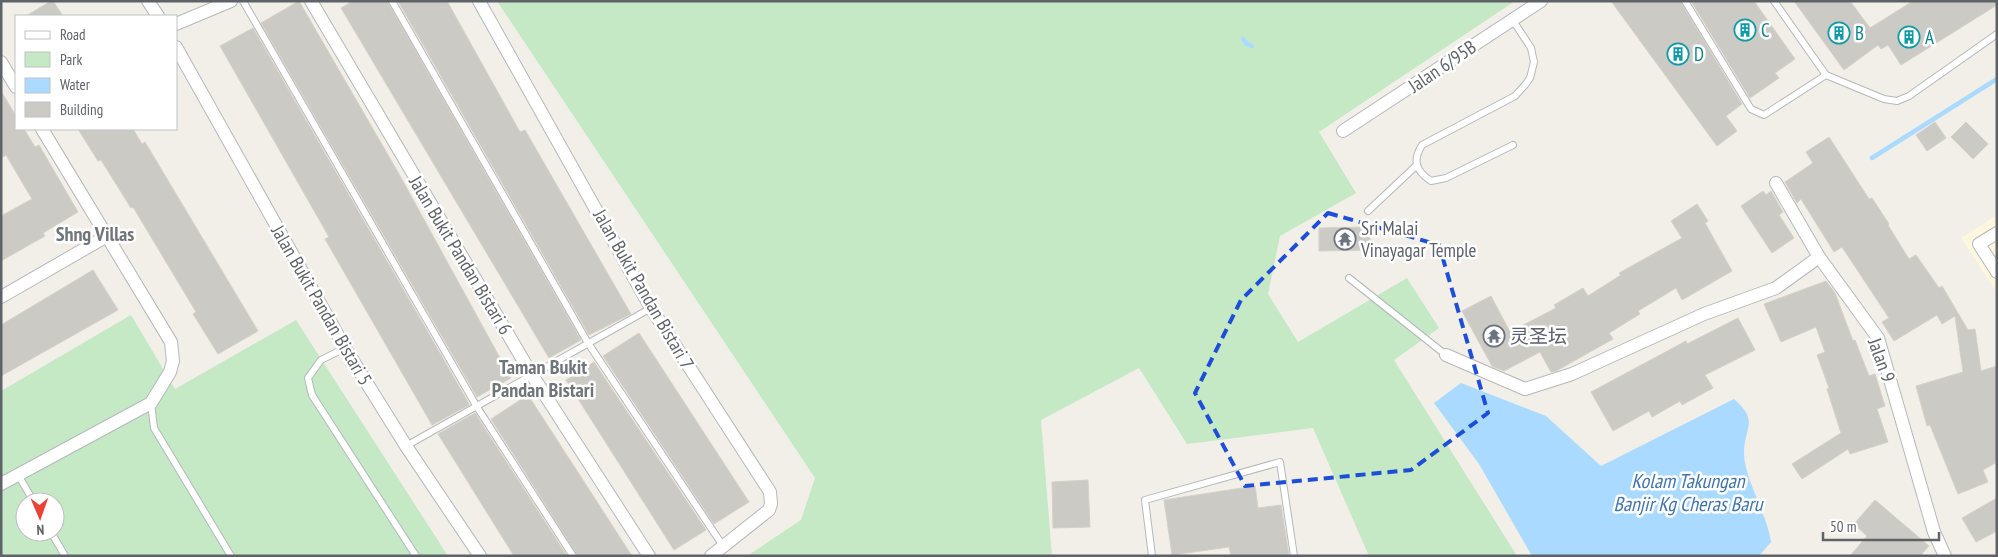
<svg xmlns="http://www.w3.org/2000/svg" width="1998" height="557" viewBox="0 0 1998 557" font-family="'PT Sans Narrow','Noto Sans SC',sans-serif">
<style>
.commercial{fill:#fef7e0}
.green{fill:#c5e8c5;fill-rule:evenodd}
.water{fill:#aadaff}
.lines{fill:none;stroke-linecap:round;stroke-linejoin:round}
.stream{stroke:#aadaff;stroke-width:4.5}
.building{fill:#cccac5;stroke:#d6d1c6}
.lane-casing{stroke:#b5b8bc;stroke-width:8}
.street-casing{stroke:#b5b8bc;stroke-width:14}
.lane{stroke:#fff;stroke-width:6}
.street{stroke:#fff;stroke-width:12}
.marked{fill:none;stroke:#1d4ed8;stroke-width:4;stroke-dasharray:10 6;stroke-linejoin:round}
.labels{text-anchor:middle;stroke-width:5;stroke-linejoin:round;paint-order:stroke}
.culture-label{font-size:19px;fill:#0d838f;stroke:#fff;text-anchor:start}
.street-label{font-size:19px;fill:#5f6368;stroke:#fff}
.worship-label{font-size:19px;fill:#5b616d;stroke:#fff;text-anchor:start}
.neighbourhood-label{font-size:20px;font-weight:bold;fill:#70757a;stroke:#fff}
.water-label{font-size:20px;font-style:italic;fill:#4174aa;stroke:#fff}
</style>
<rect width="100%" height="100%" fill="#f1efe8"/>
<polygon class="commercial" points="1997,215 1997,293 1961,238"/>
<g class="green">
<polygon points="497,1 1515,1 1319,132 1356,193 1280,236 1268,294 1298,342 1407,278 1439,328 1394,360 1517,556 1369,556 1313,428 1187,444 1139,368 1041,420 1052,556 747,556 801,520 815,478"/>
<path d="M131,315l44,74 121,-69 152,236h-447v-165zM25,502h30v30h-30z"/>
</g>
<path class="water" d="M1461,383l85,33 55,50 133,-67c26,23 10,27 10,55 1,26 23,60 27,88l-12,14h-227l-53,-92 -45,-61z"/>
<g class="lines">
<g class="stream">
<polyline points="1243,39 1247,44 1252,46"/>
<polyline points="1872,158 1997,79"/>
</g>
</g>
<g class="building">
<polygon points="51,1 53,1 63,16 26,16"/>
<polygon points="299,1 399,174 511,378 477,397 261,23"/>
<polygon points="353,1 387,1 581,340 549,358 341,8"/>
<polygon points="398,1 447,1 520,132 525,130 631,314 589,335"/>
<polygon points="1611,1 1680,1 1742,104 1726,116 1737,131 1717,146"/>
<polygon points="1691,1 1754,1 1795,59 1775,73 1779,78 1750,98"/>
<polygon points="1794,1 1850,1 1870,28 1913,1 1997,1 1997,5 1901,65 1888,45 1881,49 1878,45 1844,70"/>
<polygon points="253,28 468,402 469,405 432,425 325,239 329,237 220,46"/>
<polygon points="1,91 16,116 16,129 24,129 35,147 39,145 78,212 43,233 45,236 1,261 1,216 32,199 6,155 1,158"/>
<polygon points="1935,122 1946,138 1927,151 1916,135"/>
<polygon points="1966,122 1988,144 1973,159 1951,137"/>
<polygon points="78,129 133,129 142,144 145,142 258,331 218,354 193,314 196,312 133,207 131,208 101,160 98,161"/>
<polygon points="1829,137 1869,199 1872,198 1889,224 1888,225 1909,259 1916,255 1939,288 1942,286 1968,330 1975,329 1981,371 1997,366 1997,462 1983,470 1988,482 1958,494 1930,425 1927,426 1916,386 1963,372 1955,316 1942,324 1937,315 1894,341 1882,322 1889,318 1842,247 1834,252 1801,199 1797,203 1785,182 1813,163 1806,152"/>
<polygon points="1763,191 1766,195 1771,191 1783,212 1779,215 1794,238 1772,253 1741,206"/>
<polygon points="1697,204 1708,221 1705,223 1732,271 1682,300 1676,288 1638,311 1640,314 1609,333 1613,339 1556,371 1551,372 1540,352 1504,371 1492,366 1462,311 1491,296 1510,332 1556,308 1554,305 1583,288 1588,296 1621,275 1619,273 1682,238 1671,221"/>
<polygon points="1370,227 1370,250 1319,251 1319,228"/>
<polygon points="93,270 118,310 1,376 1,325"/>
<polygon points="1826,281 1835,293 1853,341 1855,340 1869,376 1875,374 1885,406 1877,409 1888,442 1850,454 1848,449 1802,479 1792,464 1841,433 1827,389 1829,388 1817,355 1825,352 1816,327 1781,342 1764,304"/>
<polygon points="1738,318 1755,350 1705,375 1713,388 1682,405 1680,401 1652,417 1649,411 1613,431 1591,392 1686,341 1687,344"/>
<polygon points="639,333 749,502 714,524 603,356"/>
<polygon points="594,362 706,530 674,550 566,380"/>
<polygon points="528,395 559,443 632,556 578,556 491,419"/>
<polygon points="475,413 482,424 567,556 514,556 438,434"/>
<polygon points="1088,480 1090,527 1053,528 1052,482"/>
<polygon points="1255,486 1258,508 1281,505 1289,556 1231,556 1229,547 1172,555 1164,500"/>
<polygon points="1997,498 1997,531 1976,542 1962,518"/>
<polygon points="1875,500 1929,546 1920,556 1850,556 1867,536 1854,524"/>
</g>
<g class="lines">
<g class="lane-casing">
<g id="lane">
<polyline points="243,1 477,407 573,556"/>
<polyline points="392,1 588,343 723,546"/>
<polyline points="1685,1 1751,109 1764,115 1826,75 1884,99 1897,101 1909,96 1997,34"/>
<polyline points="1774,1 1826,75"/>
<path d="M1512,19l19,29 3,14 -4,16 -5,7 -10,11 -93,49c-10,16 -6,26 9,36l15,-3 67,-33"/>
<polyline points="1368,211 1417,165"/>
<polyline points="1349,278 1446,355"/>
<polyline points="345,348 321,360 308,378 312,395 416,556"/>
<polyline points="151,403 154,428 231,556"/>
<polyline points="406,446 651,308"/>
<polyline points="18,475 34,502"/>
<polyline points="51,532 65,556"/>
<polyline points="1152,556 1145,500 1280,462 1294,556"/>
</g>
</g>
<g class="street-casing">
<g id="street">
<polyline points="148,1 158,16"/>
<polyline points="311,1 532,375 649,556"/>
<polyline points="479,1 651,308 770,492 771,504 769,510 711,556"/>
<polyline points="176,24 231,1"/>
<polyline points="176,47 345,348 406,446 480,556"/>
<polyline points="1,62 16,87"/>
<polyline points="1343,131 1541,1"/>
<polyline points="1776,183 1819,257 1878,338 1934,532 1945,556"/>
<polyline points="1997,233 1979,244 1997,272"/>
<polyline points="1,297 107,236"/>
<polyline points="1446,355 1525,389 1572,374 1704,314 1776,288 1819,257"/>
<polyline points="1,484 151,403 170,372 173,361 171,342 42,129"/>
</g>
</g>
<use href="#lane" class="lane"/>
<use href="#street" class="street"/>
</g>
<path class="marked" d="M1328,213l111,32 49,168 -77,57 -166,16 -50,-93 46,-93z"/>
<defs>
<g id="building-ring" transform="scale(1.125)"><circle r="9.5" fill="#fff" stroke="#0f9aa8" stroke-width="1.5"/><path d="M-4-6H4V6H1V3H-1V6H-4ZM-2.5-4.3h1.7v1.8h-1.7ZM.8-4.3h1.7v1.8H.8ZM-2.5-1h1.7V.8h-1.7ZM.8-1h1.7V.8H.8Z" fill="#0f9aa8"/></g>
<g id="temple-ring" transform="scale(1.125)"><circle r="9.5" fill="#fff" stroke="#6b7280" stroke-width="1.5"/><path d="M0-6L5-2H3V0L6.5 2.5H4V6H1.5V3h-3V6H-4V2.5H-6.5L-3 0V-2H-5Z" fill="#6b7280"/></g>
</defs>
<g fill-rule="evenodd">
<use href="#building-ring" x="1745" y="30"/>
<use href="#building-ring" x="1839" y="33"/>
<use href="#building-ring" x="1909" y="37"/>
<use href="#building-ring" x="1678" y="54"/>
<use href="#temple-ring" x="1345" y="239"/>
<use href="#temple-ring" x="1494" y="336"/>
</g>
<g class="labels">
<g class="culture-label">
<text x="1761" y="37">C</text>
<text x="1855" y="40">B</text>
<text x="1925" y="44">A</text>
<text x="1694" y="61">D</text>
</g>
<g class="street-label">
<text transform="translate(1442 66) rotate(-34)" y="7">Jalan 6/95B</text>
<text transform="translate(461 255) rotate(59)" y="7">Jalan Bukit Pandan Bistari 6</text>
<text transform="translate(644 289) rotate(60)" y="7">Jalan Bukit Pandan Bistari 7</text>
<text transform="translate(322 305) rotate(60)" y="7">Jalan Bukit Pandan Bistari 5</text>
<text transform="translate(1882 360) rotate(70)" y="7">Jalan 9</text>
</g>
<g class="worship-label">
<text x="1361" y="235">Sri Malai<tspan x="1361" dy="22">Vinayagar Temple</tspan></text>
<text x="1510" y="343">灵圣坛</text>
</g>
<g class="neighbourhood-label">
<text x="95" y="241">Shng Villas</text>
<text x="543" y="374">Taman Bukit<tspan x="543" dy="23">Pandan Bistari</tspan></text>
</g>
<g class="water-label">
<text x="1688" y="488">Kolam Takungan<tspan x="1688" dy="23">Banjir Kg Cheras Baru</tspan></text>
</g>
</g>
<rect width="1998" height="557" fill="none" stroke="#5f6368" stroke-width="5"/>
<rect x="15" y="15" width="162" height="115" fill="#ffffff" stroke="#bfc1c3"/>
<rect x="25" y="31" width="25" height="8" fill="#ffffff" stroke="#bfc1c3"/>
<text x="60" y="40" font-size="15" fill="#5f6368">Road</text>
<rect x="25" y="52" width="25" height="15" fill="#c5e8c5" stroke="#bfc1c3"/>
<text x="60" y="65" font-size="15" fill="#5f6368">Park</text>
<rect x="25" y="78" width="25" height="15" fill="#aadaff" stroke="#bfc1c3"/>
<text x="60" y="90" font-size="15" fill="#5f6368">Water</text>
<rect x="25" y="102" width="25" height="15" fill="#cccac5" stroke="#bfc1c3"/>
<text x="60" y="115" font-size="15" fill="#5f6368">Building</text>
<g transform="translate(40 517) rotate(178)"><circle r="24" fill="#ffffff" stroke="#bfc1c3"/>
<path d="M0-4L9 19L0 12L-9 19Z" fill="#ea4335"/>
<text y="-8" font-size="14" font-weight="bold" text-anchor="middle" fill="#5f6368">N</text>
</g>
<path d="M1823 532v8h116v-8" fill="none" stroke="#5f6368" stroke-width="2.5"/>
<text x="1830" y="532" font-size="15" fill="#5f6368" stroke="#ffffff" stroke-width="4" paint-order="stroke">50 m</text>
</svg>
